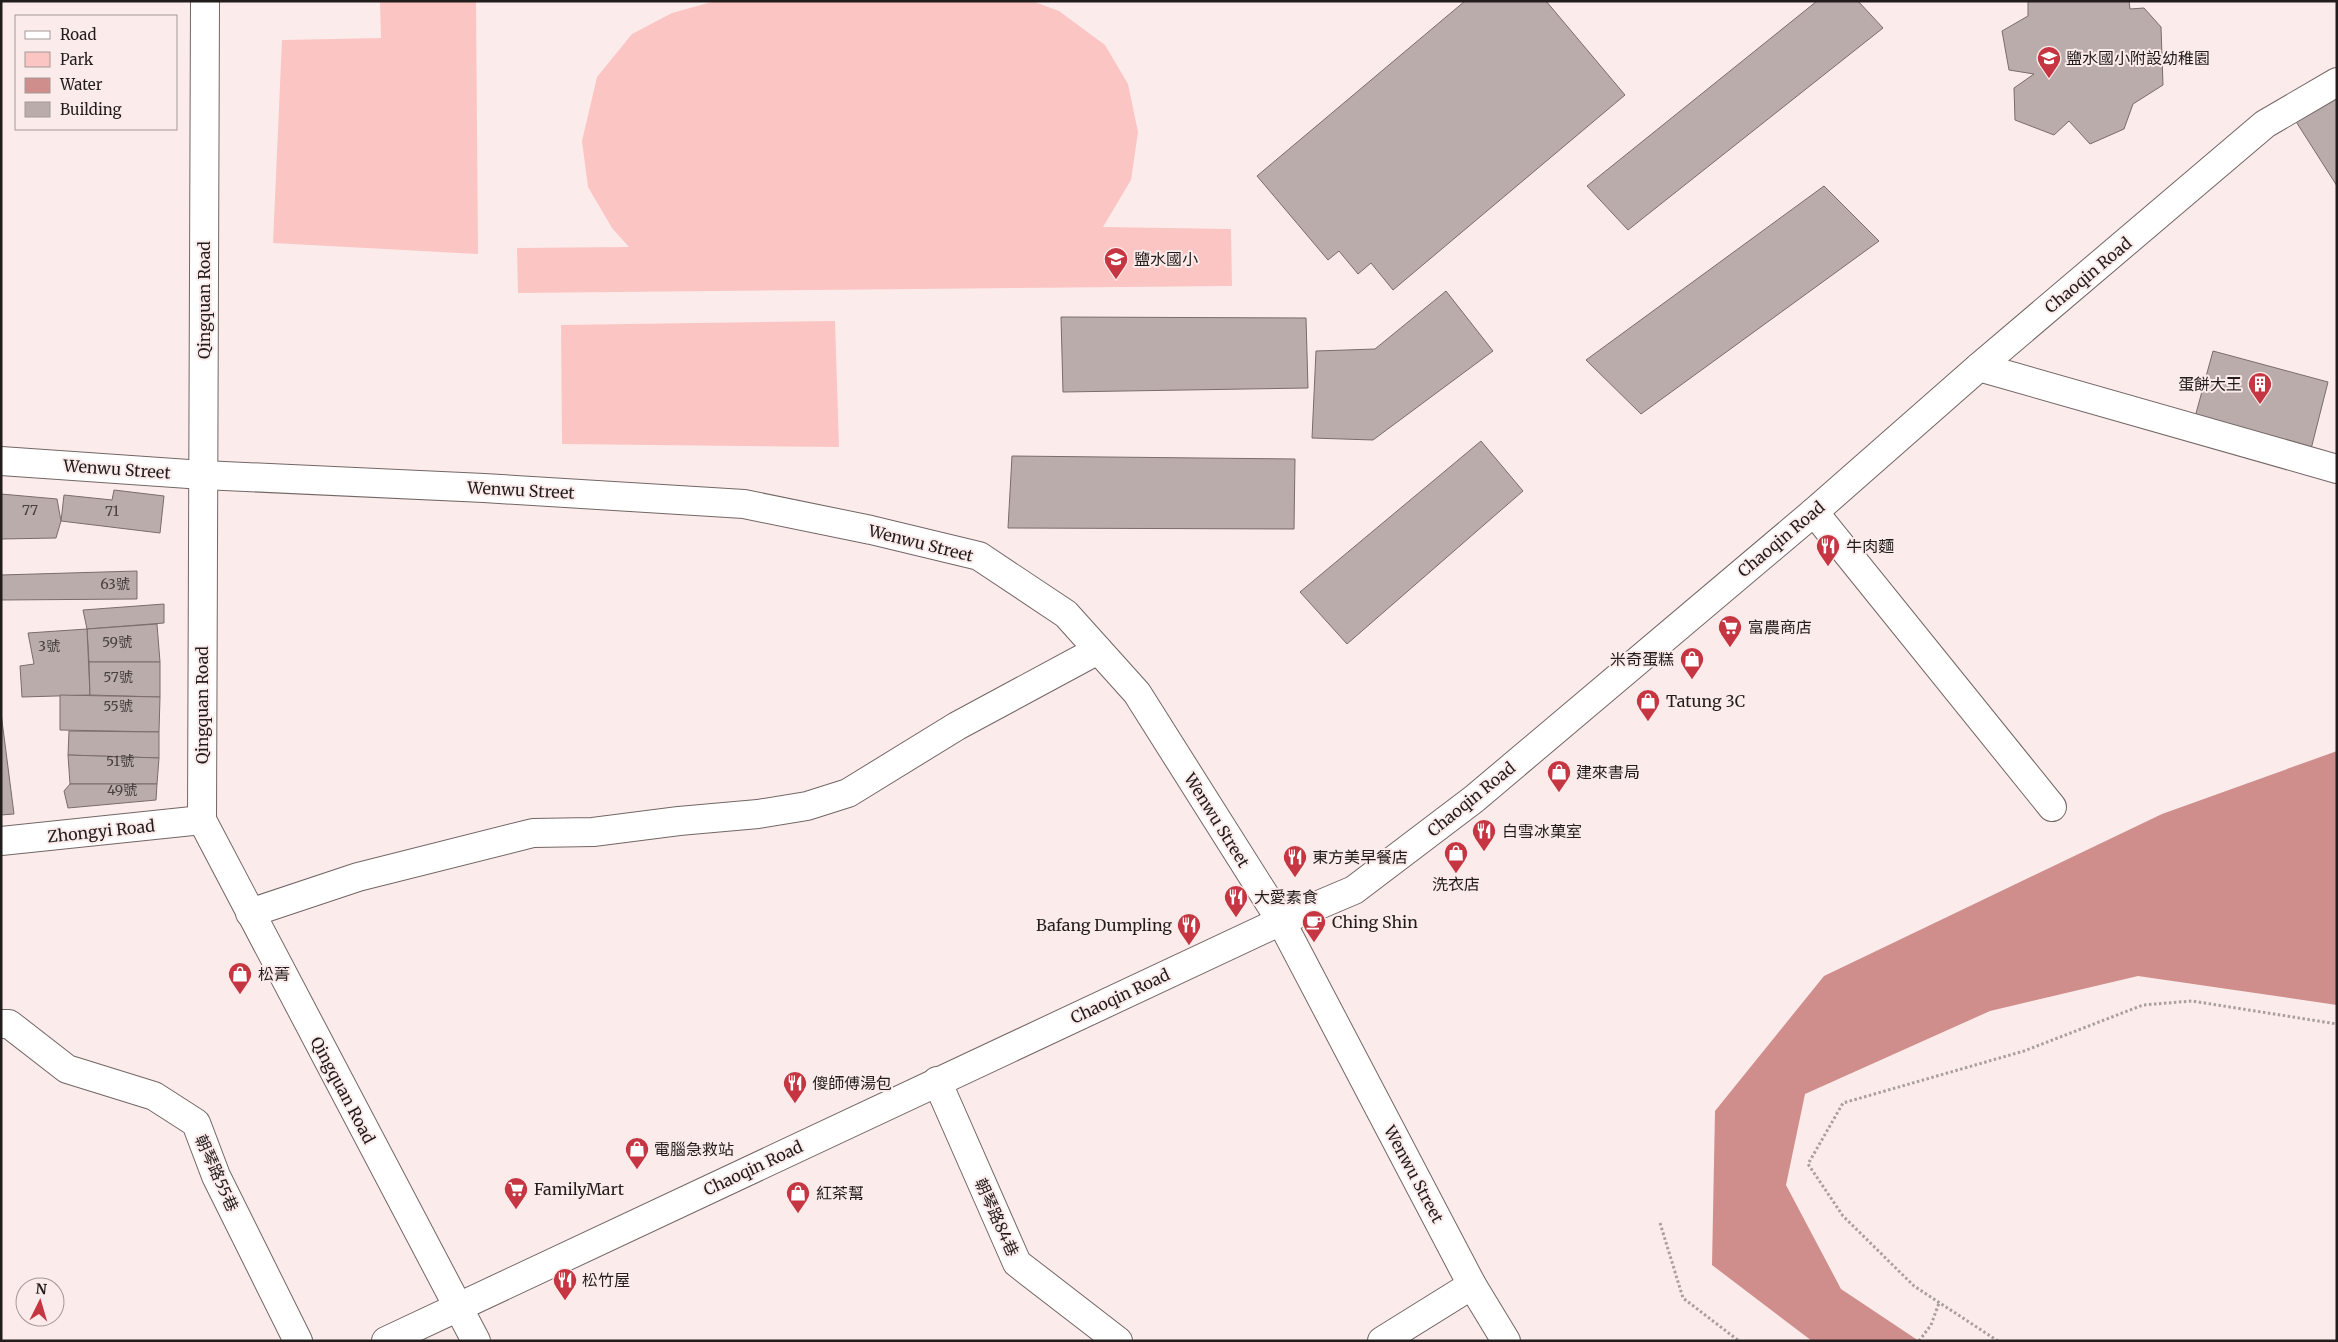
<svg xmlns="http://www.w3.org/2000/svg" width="2338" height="1342" viewBox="0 0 2338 1342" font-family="Merriweather,'Noto Sans TC',serif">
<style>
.green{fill:#fbc5c3}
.water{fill:#cf8d8b}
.building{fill:#baacab;stroke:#796c6b}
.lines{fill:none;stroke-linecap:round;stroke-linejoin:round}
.minor-casing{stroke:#736665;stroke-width:30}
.path{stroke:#aa9f9e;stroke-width:3;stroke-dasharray:2.5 2.5;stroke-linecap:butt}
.minor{stroke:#fff;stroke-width:28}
.labels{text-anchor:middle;stroke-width:4;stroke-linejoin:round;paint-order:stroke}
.number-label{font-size:14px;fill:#484140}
.poi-label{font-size:16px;fill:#221d1c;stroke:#fbeceb;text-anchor:start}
.street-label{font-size:16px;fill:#221d1c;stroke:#fbeceb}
</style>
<rect width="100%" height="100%" fill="#fbeceb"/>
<g class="green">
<polygon points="380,1 476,1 478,254 273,243 282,40 381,38"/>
<polygon points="715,1 1032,1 1059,11 1105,45 1128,84 1138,132 1131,180 1103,227 1231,229 1232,286 518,293 517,248 629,247 612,228 588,187 582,141 597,77 632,34 672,13"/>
<polygon points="835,321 839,447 562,444 561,325"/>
</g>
<polygon class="water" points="2337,751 2337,1005 2138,976 1990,1011 1805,1094 1786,1185 1841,1289 1919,1341 1812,1341 1712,1265 1715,1111 1824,976 2162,814"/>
<g class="building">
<polygon points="1465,1 1546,1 1625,95 1393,290 1371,263 1358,274 1339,251 1328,260 1257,176"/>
<polygon points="1817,1 1858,1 1883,28 1628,230 1587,186"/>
<polygon points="2028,1 2129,1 2130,9 2144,8 2161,27 2163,85 2133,104 2124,129 2090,144 2069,121 2054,135 2015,120 2014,88 2034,74 2009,70 2002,31 2028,16"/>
<polygon points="2337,82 2337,186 2288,109"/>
<polygon points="1824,186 1879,241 1641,414 1586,360"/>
<polygon points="1446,291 1493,351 1373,440 1312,438 1316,351 1375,349"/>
<polygon points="1061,317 1306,318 1308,388 1063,392"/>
<polygon points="2213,351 2328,382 2308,461 2192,428"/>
<polygon points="1481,441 1523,491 1347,644 1300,592"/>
<polygon points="1012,456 1295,459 1294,529 1008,528"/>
<polygon points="114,490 164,496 160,533 61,521 64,495 112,500"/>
<polygon points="1,494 57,499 61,521 56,538 1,539"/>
<polygon points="137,571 137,599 1,600 1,575"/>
<polygon points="164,604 164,623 87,629 83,610"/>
<polygon points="157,624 160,662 89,662 87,629"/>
<polygon points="87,629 90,695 22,697 20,666 34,664 28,633"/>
<polygon points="89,662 160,662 160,697 90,695"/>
<polygon points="60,695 160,697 159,732 60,730"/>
<polygon points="1,713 14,814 1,815"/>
<polygon points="69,731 159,732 159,758 68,755"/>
<polygon points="68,755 159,758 157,784 70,784"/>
<polygon points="70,784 157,784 156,800 68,808 64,791"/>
</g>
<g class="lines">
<g class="minor-casing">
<g id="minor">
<polyline points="205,1 202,820 476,1341"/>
<polyline points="1979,367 2337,469"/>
<polyline points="1,461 203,475 484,488 744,504 871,530 979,556 1066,614 1137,693 1281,921 1472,1285 1506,1341"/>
<polyline points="1814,512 2052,807"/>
<polyline points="1,841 202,820"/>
<polyline points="250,913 358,877 533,833 593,832 679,821 758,814 807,806 848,793 957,726 1098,650"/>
<polyline points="1,1024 9,1024 67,1069 154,1096 196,1123 216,1176 298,1341"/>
<polyline points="937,1081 1017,1263 1118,1341"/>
<polyline points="386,1341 1281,921 1354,890 1474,799 1814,512 1979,367 2265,124 2337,82"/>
<polyline points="1382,1341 1472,1285"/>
</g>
</g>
<g class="path">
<polyline points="1660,1223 1683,1298 1739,1341"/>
<polyline points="1919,1341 1931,1325 1939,1303"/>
<polyline points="1998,1341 1914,1286 1843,1216 1808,1164 1843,1103 2024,1051 2143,1005 2192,1001 2337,1024"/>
</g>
<use href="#minor" class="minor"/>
</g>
<defs>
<g id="school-pin" transform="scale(1.25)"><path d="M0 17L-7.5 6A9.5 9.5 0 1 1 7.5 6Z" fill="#c63642" stroke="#fbeceb"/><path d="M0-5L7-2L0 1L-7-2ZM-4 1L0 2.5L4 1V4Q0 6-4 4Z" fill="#fff"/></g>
<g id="building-pin" transform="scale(1.25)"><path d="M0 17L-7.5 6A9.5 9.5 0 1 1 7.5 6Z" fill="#c63642" stroke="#fbeceb"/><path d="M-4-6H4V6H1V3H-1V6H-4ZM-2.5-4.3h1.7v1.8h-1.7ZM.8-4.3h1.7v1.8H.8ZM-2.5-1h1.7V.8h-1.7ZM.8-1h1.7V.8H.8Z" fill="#fff"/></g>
<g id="restaurant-pin" transform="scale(1.25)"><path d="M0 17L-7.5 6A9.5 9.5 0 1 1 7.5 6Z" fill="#c63642" stroke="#fbeceb"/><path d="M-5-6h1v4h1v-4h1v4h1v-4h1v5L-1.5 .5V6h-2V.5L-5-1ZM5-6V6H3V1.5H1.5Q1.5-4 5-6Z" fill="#fff"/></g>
<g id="supermarket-pin" transform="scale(1.25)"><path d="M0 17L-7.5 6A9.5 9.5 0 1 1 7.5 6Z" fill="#c63642" stroke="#fbeceb"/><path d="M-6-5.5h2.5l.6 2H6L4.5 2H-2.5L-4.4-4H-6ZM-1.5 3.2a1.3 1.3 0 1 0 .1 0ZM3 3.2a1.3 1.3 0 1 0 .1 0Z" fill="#fff"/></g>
<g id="shop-pin" transform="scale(1.25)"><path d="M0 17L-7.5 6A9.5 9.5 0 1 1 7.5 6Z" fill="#c63642" stroke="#fbeceb"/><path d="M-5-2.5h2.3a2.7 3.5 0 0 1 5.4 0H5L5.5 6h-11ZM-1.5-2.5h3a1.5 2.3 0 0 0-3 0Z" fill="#fff"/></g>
<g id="cafe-pin" transform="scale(1.25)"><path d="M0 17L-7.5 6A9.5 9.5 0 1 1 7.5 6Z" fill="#c63642" stroke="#fbeceb"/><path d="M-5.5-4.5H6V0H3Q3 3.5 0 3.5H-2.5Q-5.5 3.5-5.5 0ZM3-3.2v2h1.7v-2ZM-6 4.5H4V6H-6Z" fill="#fff"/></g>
</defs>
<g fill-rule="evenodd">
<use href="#school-pin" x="2049" y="58"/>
<use href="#school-pin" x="1116" y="259"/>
<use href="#building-pin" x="2260" y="384"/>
<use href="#restaurant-pin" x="1828" y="546"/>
<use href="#supermarket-pin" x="1730" y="627"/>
<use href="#shop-pin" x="1692" y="659"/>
<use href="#shop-pin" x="1648" y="701"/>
<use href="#shop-pin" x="1559" y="772"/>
<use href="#restaurant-pin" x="1484" y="831"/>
<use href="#shop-pin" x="1456" y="853"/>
<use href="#restaurant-pin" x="1295" y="857"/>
<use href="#restaurant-pin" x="1236" y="897"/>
<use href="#cafe-pin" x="1314" y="922"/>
<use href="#restaurant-pin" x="1189" y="925"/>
<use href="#shop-pin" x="240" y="974"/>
<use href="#restaurant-pin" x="795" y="1083"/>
<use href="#shop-pin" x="637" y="1149"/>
<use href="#supermarket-pin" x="516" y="1189"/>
<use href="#shop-pin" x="798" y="1193"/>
<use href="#restaurant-pin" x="565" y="1280"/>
</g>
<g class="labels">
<g class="number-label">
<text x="30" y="515">77</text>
<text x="112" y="516">71</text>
<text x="115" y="589">63號</text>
<text x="117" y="647">59號</text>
<text x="49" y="651">3號</text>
<text x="118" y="682">57號</text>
<text x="118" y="711">55號</text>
<text x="120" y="766">51號</text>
<text x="122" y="795">49號</text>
</g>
<g class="poi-label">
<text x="2066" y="64">鹽水國小附設幼稚園</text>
<text x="1134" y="265">鹽水國小</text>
<text x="2242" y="390" text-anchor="end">蛋餅大王</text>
<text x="1846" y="552">牛肉麵</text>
<text x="1748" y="633">富農商店</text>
<text x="1674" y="665" text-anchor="end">米奇蛋糕</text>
<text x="1666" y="707">Tatung 3C</text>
<text x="1576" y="778">建來書局</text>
<text x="1502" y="837">白雪冰菓室</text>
<text x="1312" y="863">東方美早餐店</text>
<text x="1456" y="890" text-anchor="middle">洗衣店</text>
<text x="1254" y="903">大愛素食</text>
<text x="1332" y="928">Ching Shin</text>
<text x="1172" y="931" text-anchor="end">Bafang Dumpling</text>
<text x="258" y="980">松菁</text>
<text x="812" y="1089">傻師傅湯包</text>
<text x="654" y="1155">電腦急救站</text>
<text x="534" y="1195">FamilyMart</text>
<text x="816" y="1199">紅茶幫</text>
<text x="582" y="1286">松竹屋</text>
</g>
<g class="street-label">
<text transform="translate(2088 275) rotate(-40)" y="6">Chaoqin Road</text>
<text transform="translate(204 300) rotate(-90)" y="6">Qingquan Road</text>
<text transform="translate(117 469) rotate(4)" y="6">Wenwu Street</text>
<text transform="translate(521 490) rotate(3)" y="6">Wenwu Street</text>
<text transform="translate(1781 539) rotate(-40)" y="6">Chaoqin Road</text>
<text transform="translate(921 543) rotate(14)" y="6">Wenwu Street</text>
<text transform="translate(202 705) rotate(-90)" y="6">Qingquan Road</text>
<text transform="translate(1471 799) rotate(-39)" y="6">Chaoqin Road</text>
<text transform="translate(1217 820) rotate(58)" y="6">Wenwu Street</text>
<text transform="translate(101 831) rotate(-6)" y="6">Zhongyi Road</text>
<text transform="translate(1120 996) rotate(-25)" y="6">Chaoqin Road</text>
<text transform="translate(343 1090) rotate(62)" y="6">Qingquan Road</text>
<text transform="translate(753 1168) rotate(-25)" y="6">Chaoqin Road</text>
<text transform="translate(217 1173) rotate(66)" y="6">朝琴路55巷</text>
<text transform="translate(1414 1174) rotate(62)" y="6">Wenwu Street</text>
<text transform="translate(997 1217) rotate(66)" y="6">朝琴路84巷</text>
</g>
</g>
<rect width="2338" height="1342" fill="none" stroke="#221d1c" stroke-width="5"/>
<rect x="15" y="15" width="162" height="115" fill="#fbeceb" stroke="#a49998"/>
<rect x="25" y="31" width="25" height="8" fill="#ffffff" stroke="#a49998"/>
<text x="60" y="40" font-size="15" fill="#221d1c">Road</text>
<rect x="25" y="52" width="25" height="15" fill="#fbc5c3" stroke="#a49998"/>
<text x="60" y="65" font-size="15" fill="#221d1c">Park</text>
<rect x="25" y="78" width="25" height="15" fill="#cf8d8b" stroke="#a49998"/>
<text x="60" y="90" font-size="15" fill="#221d1c">Water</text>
<rect x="25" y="102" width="25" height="15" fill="#baacab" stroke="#a49998"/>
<text x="60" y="115" font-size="15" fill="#221d1c">Building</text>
<g transform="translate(40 1302) rotate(5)"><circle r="24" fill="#fbeceb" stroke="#a49998"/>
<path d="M0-4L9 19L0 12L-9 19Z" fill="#c63642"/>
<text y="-8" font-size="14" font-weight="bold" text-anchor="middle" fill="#221d1c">N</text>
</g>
</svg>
